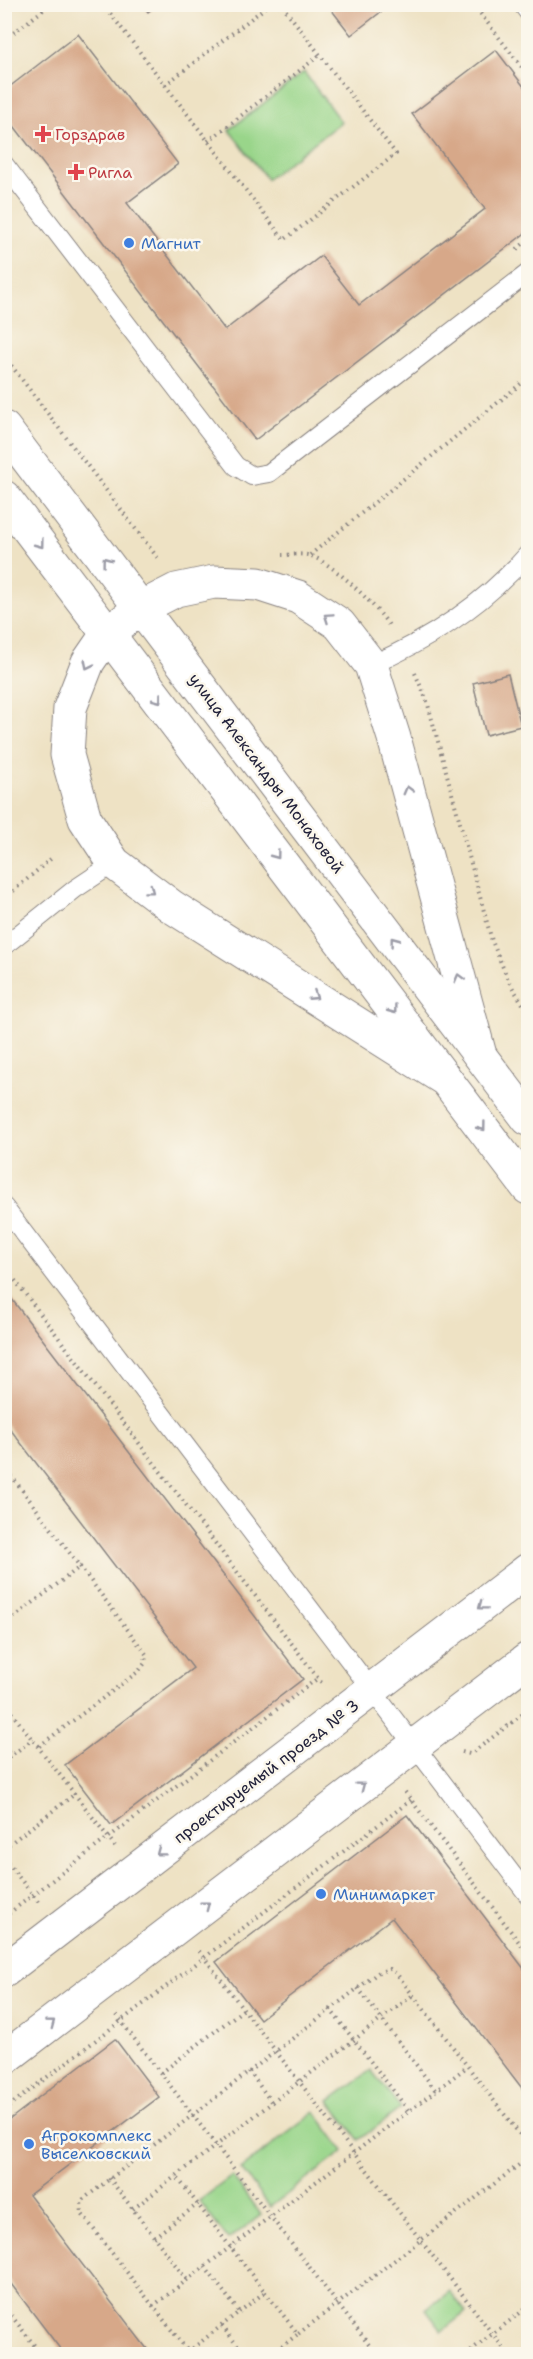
<svg xmlns="http://www.w3.org/2000/svg" width="533" height="2359" viewBox="0 0 533 2359" font-family="'Shantell Sans',sans-serif">
<style>
.green{fill:#99d58a;stroke:#5e7c62;stroke-width:1.5}
.building{fill:#d7a889}
.lines{fill:none;stroke-linecap:round;stroke-linejoin:round}
.service-casing{stroke:#888280;stroke-width:20}
.minor-casing{stroke:#888280;stroke-width:35}
.tertiary-casing{stroke:#888280;stroke-width:35}
.secondary-casing{stroke:#888280;stroke-width:35}
.path{stroke:#888280;stroke-width:4;stroke-dasharray:1.5 4.5;stroke-linecap:butt}
.service{stroke:#fff;stroke-width:18}
.minor{stroke:#fff;stroke-width:33}
.tertiary{stroke:#fff;stroke-width:33}
.secondary{stroke:#fff;stroke-width:33}
.oneway{stroke:#9c9ca7}
.health-dot{fill:#e0444e;stroke:#fbf7ec;stroke-width:2}
.shop-dot{fill:#3f7fe0;stroke:#fbf7ec;stroke-width:2}
.labels{text-anchor:middle;stroke-width:5;stroke-linejoin:round;paint-order:stroke}
.health-label{font-size:16px;fill:#be3a42;stroke:#fbf7ec;text-anchor:start}
.shop-label{font-size:16px;fill:#366cbe;stroke:#fbf7ec;text-anchor:start}
.street-label{font-size:16px;fill:#22223b;stroke:#fbf7ec}
</style>
<rect width="100%" height="100%" fill="#fbf7ec"/>
<filter id="ink" filterUnits="userSpaceOnUse"><feTurbulence type="fractalNoise" baseFrequency=".0167" numOctaves="2"/><feDisplacementMap in="SourceGraphic" scale="12" xChannelSelector="R" yChannelSelector="G"/><feConvolveMatrix kernelMatrix="1 2 1 2 8 2 1 2 1" color-interpolation-filters="sRGB"/></filter>
<filter id="wash" filterUnits="userSpaceOnUse"><feTurbulence type="fractalNoise" baseFrequency=".008" numOctaves="4" result="noise"/><feDisplacementMap in="SourceGraphic" scale="24" xChannelSelector="R" yChannelSelector="G"/><feGaussianBlur stdDeviation="1.35" result="paint"/><feColorMatrix in="noise" values="0 0 0 0 0 0 0 0 0 0 0 0 0 0 0 0 0 1.4 0 .05"/><feComposite in="paint" operator="in"/></filter>
<g filter="url(#wash)">
<rect width="100%" height="100%" fill="#eee2c4"/>
<g class="green">
<polygon points="304,72 341,122 267,179 229,130"/>
<polygon points="371,2070 401,2108 359,2140 329,2101"/>
<polygon points="315,2112 344,2151 270,2207 241,2169"/>
<polygon points="232,2176 261,2215 228,2240 199,2201"/>
<polygon points="450,2291 466,2312 442,2331 426,2310"/>
</g>
<g id="blocks">
<g class="building">
<polygon points="142,4 158,4 148,12"/>
<polygon points="327,4 391,4 351,35"/>
<polygon points="78,34 178,164 127,203 225,330 321,256 359,305 485,209 412,114 496,50 528,92 528,231 255,440 4,113 4,91"/>
<polygon points="508,674 521,726 486,735 473,683"/>
<polygon points="4,1289 303,1679 111,1825 65,1765 193,1668 4,1421"/>
<polygon points="407,1815 528,1974 528,2096 392,1918 260,2019 216,1962"/>
<polygon points="115,2039 159,2097 29,2195 151,2354 64,2354 5,2276 5,2123"/>
</g>
</g>
</g>
<g filter="url(#ink)">
<use href="#blocks" fill-opacity="0" stroke="#888280" stroke-width="1.5"/>
<g class="lines">
<g class="service-casing">
<g id="service">
<polyline points="522,4 528,12"/>
<polyline points="4,164 236,466 252,476 269,473 528,273"/>
<path d="M371,665c61,-26 114,-62 157,-111"/>
<polyline points="4,946 75,889 114,863"/>
<polyline points="4,1207 528,1895"/>
</g>
</g>
<g class="minor-casing">
<g id="minor">
<polyline points="4,1971 528,1570"/>
<polyline points="4,2059 528,1659"/>
</g>
</g>
<g class="tertiary-casing">
<polyline id="tertiary" points="446,1080 171,906 114,863 85,819 67,755 70,708 88,662 108,633 141,608 176,590 214,582 258,584 298,597 339,624 371,665 394,738 480,1055"/>
</g>
<g class="secondary-casing">
<g id="secondary">
<polyline points="4,428 528,1119"/>
<polyline points="4,497 528,1188"/>
</g>
</g>
<g class="path">
<polyline points="103,4 284,240 396,154 281,4"/>
<polyline points="473,4 528,75"/>
<polyline points="4,40 51,4"/>
<polyline points="165,85 270,4"/>
<polyline points="4,127 13,139"/>
<polyline points="208,141 320,55"/>
<polyline points="517,249 528,240"/>
<polyline points="4,356 160,561"/>
<path d="M282,555c9,0 21,-2 29,1 23,8 66,50 79,71"/>
<polyline points="310,555 528,378"/>
<polyline points="415,673 427,701 492,941 509,982 528,1012"/>
<polyline points="4,899 54,856"/>
<polyline points="4,1266 324,1686"/>
<polyline points="4,1466 146,1654 145,1663 139,1671 38,1747"/>
<polyline points="4,1625 81,1566"/>
<polyline points="4,1703 115,1846"/>
<polyline points="4,1747 11,1756"/>
<polyline points="462,1752 470,1754 476,1750 528,1710"/>
<polyline points="4,1761 33,1739"/>
<polyline points="405,1792 528,1954"/>
<polyline points="4,1848 75,1794"/>
<polyline points="4,1858 39,1903"/>
<polyline points="4,1917 318,1678"/>
<polyline points="199,1951 508,2354"/>
<polyline points="358,1988 436,2091"/>
<polyline points="330,2009 409,2111"/>
<polyline points="116,2015 376,2354"/>
<polyline points="249,2071 272,2103"/>
<polyline points="161,2073 244,2009"/>
<polyline points="4,2110 411,1800"/>
<polyline points="109,2178 187,2280"/>
<polyline points="133,2209 176,2176"/>
<polyline points="154,2237 198,2204"/>
<polyline points="265,2292 298,2334 528,2158"/>
<polyline points="4,2306 41,2354"/>
<polyline points="153,2306 468,2066"/>
<polyline points="239,2312 265,2292 176,2176 413,1995"/>
<polyline points="222,2326 244,2354"/>
<polyline points="188,2352 239,2312 205,2267"/>
<polyline points="4,2354 5,2354"/>
<polyline points="190,2354 82,2214 81,2201 379,1972 390,1969 396,1973 528,2145"/>
<polyline points="272,2354 298,2334"/>
<polyline points="466,2354 528,2307"/>
</g>
<use href="#service" class="service"/>
<use href="#minor" class="minor"/>
<use href="#tertiary" class="tertiary"/>
<use href="#secondary" class="secondary"/>
</g>
<defs><path id="oneway-chevron" d="M-2-3.5L2.5 0L-2 3.5" fill="none" stroke-width="1.6" stroke-linecap="round" stroke-linejoin="round" transform="scale(1.5)"/></defs>
<g class="oneway">
<use href="#oneway-chevron" transform="translate(40 544) rotate(53)"/>
<use href="#oneway-chevron" transform="translate(106 561) rotate(-127)"/>
<use href="#oneway-chevron" transform="translate(328 617) rotate(-146)"/>
<use href="#oneway-chevron" transform="translate(88 665) rotate(116)"/>
<use href="#oneway-chevron" transform="translate(158 699) rotate(53)"/>
<use href="#oneway-chevron" transform="translate(408 790) rotate(-105)"/>
<use href="#oneway-chevron" transform="translate(276 855) rotate(53)"/>
<use href="#oneway-chevron" transform="translate(150 890) rotate(37)"/>
<use href="#oneway-chevron" transform="translate(394 941) rotate(-127)"/>
<use href="#oneway-chevron" transform="translate(459 978) rotate(-105)"/>
<use href="#oneway-chevron" transform="translate(314 996) rotate(33)"/>
<use href="#oneway-chevron" transform="translate(393 1010) rotate(53)"/>
<use href="#oneway-chevron" transform="translate(482 1127) rotate(53)"/>
<use href="#oneway-chevron" transform="translate(482 1606) rotate(143)"/>
<use href="#oneway-chevron" transform="translate(361 1786) rotate(-37)"/>
<use href="#oneway-chevron" transform="translate(160 1852) rotate(143)"/>
<use href="#oneway-chevron" transform="translate(206 1905) rotate(-37)"/>
<use href="#oneway-chevron" transform="translate(51 2023) rotate(-37)"/>
</g>
</g>
<g class="health-dot">
<path d="M40 125h6v6h6v6h-6v6h-6v-6h-6v-6h6z"/>
<path d="M73 163h6v6h6v6h-6v6h-6v-6h-6v-6h6z"/>
</g>
<g class="shop-dot">
<circle cx="129" cy="243" r="6"/>
<circle cx="321" cy="1894" r="6"/>
<circle cx="29" cy="2144" r="6"/>
</g>
<g class="labels">
<g class="health-label">
<text x="55" y="140">Горздрав</text>
<text x="88" y="178">Ригла</text>
</g>
<g class="shop-label">
<text x="141" y="249">Магнит</text>
<text x="333" y="1900">Минимаркет</text>
<text x="41" y="2141">Агрокомплекс<tspan x="41" dy="18">Выселковский</tspan></text>
</g>
<g class="street-label">
<text transform="translate(267 773) rotate(53)" y="6">улица Александры Монаховой</text>
<text transform="translate(266 1771) rotate(-37)" y="6">проектируемый проезд № 3</text>
</g>
</g>
<rect width="533" height="2359" fill="none" stroke="#fbf7ec" stroke-width="24"/>
</svg>
